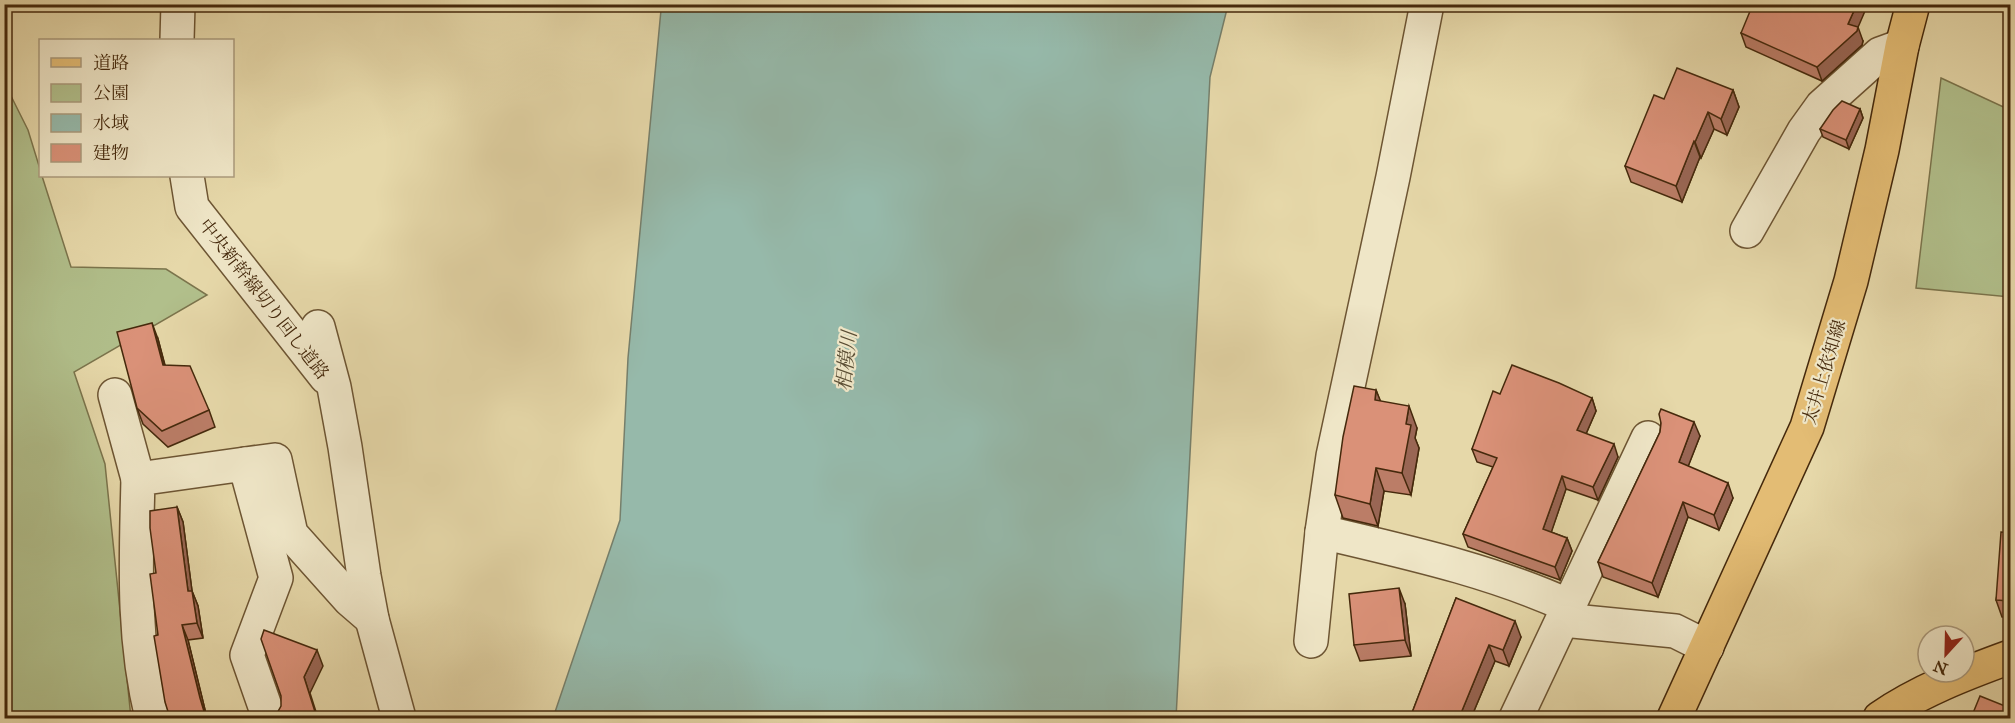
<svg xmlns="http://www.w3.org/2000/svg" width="2015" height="723" viewBox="0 0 2015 723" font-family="'IM FELL Great Primer','Noto Serif JP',serif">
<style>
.green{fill:#b1bf8b;stroke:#7b744c;stroke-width:1.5}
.water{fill:#96b9aa;stroke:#767f6b;stroke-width:1.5}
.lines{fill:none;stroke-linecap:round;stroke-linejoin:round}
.minor-casing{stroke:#6d5533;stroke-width:36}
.major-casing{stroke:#45290c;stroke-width:36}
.minor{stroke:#efe6c7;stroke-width:33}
.major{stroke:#e3bc74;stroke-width:33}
.wall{fill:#bb7d67;stroke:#45290c;stroke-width:1.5}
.shaded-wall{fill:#996654;stroke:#45290c;stroke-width:1.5}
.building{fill:#da9178;stroke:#45290c;stroke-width:1.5}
.labels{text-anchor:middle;stroke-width:4.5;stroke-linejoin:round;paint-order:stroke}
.street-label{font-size:18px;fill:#45290c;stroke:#efe6c7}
.water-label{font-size:20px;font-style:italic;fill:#594d34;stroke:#efe6c7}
</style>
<rect width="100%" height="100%" fill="#e6d8a9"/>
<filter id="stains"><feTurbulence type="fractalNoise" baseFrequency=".00333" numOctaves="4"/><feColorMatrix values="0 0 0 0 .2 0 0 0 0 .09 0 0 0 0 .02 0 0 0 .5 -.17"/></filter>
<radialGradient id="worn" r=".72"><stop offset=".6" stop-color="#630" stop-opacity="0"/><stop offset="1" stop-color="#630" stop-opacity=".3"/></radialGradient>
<g class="green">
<polygon points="1941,78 2010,110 2010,297 1916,288"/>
<polygon points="4,82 28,130 40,169 40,176 42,176 71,267 166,269 207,295 74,372 105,464 131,718 5,718"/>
</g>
<polygon class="water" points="656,5 1228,5 1210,77 1176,718 553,718 620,520 628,358 661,10"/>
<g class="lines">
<g class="minor-casing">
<g id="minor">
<polyline points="177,40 178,4"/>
<polyline points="187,176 192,207 326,377"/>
<polyline points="1747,231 1804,131 1822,106 1880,54 1902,46"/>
<polyline points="318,327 334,387 345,447 364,576 372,619 399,718"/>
<polyline points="115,395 138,479"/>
<polyline points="245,464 275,460 291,534 350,600 372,619"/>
<path d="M1322,532c84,20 168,38 247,74"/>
<polyline points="1563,620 1675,631 1707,647"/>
<polyline points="1311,641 1322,532 1333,456 1393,177 1427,4"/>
<path d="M152,718c-20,-81 -16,-157 -14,-239l107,-15 31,114 -29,77 22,63"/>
<polyline points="1516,718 1648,438"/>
</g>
</g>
<g class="major-casing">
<g id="major">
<polyline points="1674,718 1807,427 1851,281 1882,150 1902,46 1913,4"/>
<path d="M1880,718c39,-27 86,-45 130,-61"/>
</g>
</g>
<use href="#minor" class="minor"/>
<use href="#major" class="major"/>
</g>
<g class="wall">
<polygon points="1741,33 1863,41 1862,45 1822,81 1746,47"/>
<polygon points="1733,90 1739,107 1727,135 1714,129 1701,158 1700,157 1682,202 1631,182 1625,166 1664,99"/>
<polygon points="1860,109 1863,118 1849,149 1823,137 1820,129"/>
<polygon points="158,339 165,365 209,410 215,427 168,447 143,424 137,408"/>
<polygon points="1376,390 1380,401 1417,428 1415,438 1419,448 1411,495 1384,491 1378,526 1343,518 1335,495"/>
<polygon points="1500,394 1592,398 1596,411 1586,434 1618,457 1598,500 1566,489 1551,532 1567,538 1572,551 1560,580 1468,547 1463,534 1493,467 1477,462 1472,449"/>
<polygon points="1661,423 1700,436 1688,466 1733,498 1719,530 1688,517 1658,597 1603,577 1598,562 1660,432"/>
<polygon points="177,507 183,522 192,591 198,606 203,638 188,640 207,718 170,718 158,635 156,573"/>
<polygon points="2010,533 2010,617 2002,617 1996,600"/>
<polygon points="1456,598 1521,637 1509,666 1495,661 1471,718 1410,718"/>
<polygon points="1405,604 1411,656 1360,661 1354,645"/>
</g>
<g class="shaded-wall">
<polygon points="1857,4 1868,4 1856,32 1858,27 1863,41 1862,45 1822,81 1817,67 1848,24"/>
<polygon points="1733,90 1739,107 1727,135 1721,119"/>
<polygon points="1860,109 1863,118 1849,149 1846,140"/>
<polygon points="1708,112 1714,129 1701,158 1695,142"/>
<polygon points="1694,141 1700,157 1682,202 1676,186"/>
<polygon points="152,323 158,339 169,382 163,365"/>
<polygon points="1376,390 1385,412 1375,400"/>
<polygon points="1592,398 1596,411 1582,443 1577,430"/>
<polygon points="1409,406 1417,428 1415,438 1419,448 1411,495 1402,473 1406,424"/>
<polygon points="1694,422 1700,436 1684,477 1679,462"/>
<polygon points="1614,444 1618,457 1598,500 1593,487"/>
<polygon points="1376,468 1384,491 1378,526 1370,504"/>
<polygon points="1562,476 1566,489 1548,542 1543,529"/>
<polygon points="1728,483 1733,498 1719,530 1714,515"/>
<polygon points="1683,502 1688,517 1658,597 1652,583"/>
<polygon points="177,507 183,522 194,606 188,591"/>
<polygon points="1567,538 1572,551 1560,580 1555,567"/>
<polygon points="1399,588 1405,604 1411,656 1405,640"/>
<polygon points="192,591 198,606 203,638 197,623"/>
<polygon points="1515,621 1521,637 1509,666 1503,650"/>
<polygon points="182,625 188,640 207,718 206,718 200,698"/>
<polygon points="1489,645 1495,661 1471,718 1459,718"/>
<polygon points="317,650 323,666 310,693 318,718 317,718 304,677"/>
</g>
<g class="building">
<polygon points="1753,4 1857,4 1848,24 1858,27 1857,31 1817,67 1741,33"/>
<polygon points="1677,68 1733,90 1721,119 1708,112 1695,142 1694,141 1676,186 1625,166 1654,95 1664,99"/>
<polygon points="1842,101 1860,109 1846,140 1820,129 1833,110"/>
<polygon points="152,323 163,365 190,366 209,410 162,431 137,408 117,332"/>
<polygon points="1512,365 1559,383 1592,398 1577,430 1614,444 1593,487 1562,476 1543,529 1567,538 1555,567 1463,534 1497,458 1472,449 1493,391 1500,394"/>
<polygon points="1354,386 1376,390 1375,400 1409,406 1406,424 1411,425 1402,473 1376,468 1370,504 1335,495 1343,437"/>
<polygon points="1661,409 1694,422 1679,462 1728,483 1714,515 1683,502 1652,583 1598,562 1660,432 1661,423 1659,414"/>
<polygon points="177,507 188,591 192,591 197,623 182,625 200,698 206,718 170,718 165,702 154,636 158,635 150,574 156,573 150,528 150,511"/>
<polygon points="2001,532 2010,533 2010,601 1996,600"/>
<polygon points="1399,588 1405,640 1354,645 1349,594"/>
<polygon points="1456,598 1515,621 1503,650 1489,645 1459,718 1446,718 1442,717 1442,718 1410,718"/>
<polygon points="264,630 317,650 304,677 317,718 277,718 276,715 281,706 281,696 261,639"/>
<polygon points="1980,696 2010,708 2010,715 2009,718 1971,718"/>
</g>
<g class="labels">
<g class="street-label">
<text transform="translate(264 299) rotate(52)" y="6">中央新幹線切り回し道路</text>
<text transform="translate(1824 372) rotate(-73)" y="6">太井上依知線</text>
</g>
<g class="water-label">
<text transform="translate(846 361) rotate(-84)" y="7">相模川</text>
</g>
</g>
<rect width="2015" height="723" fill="none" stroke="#e6d8a9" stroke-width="24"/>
<rect x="6" y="6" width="2003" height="711" fill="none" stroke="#45290c" stroke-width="3"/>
<rect x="12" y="12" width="1991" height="699" fill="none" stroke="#45290c" stroke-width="1.5"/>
<rect x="39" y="39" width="195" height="138" fill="#efe6c7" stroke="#ab9a7c" stroke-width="1.5"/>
<rect x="51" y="58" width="30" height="9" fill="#e3bc74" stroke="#ab9a7c" stroke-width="1.5"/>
<text x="93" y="69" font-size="18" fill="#45290c">道路</text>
<rect x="51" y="84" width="30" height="18" fill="#b1bf8b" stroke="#ab9a7c" stroke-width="1.5"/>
<text x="93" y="99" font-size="18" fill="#45290c">公園</text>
<rect x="51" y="114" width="30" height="18" fill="#96b9aa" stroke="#ab9a7c" stroke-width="1.5"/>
<text x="93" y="129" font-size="18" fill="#45290c">水域</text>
<rect x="51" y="144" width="30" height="18" fill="#da9178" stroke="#ab9a7c" stroke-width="1.5"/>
<text x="93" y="159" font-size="18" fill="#45290c">建物</text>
<g transform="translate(1946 654) rotate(202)"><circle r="28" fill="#efe6c7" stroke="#ab9a7c" stroke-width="1.5"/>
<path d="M0-4.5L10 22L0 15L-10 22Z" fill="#8f2418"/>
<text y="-9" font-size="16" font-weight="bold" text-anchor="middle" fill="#45290c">N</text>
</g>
<rect width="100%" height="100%" filter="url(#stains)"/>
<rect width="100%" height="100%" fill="url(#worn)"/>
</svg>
